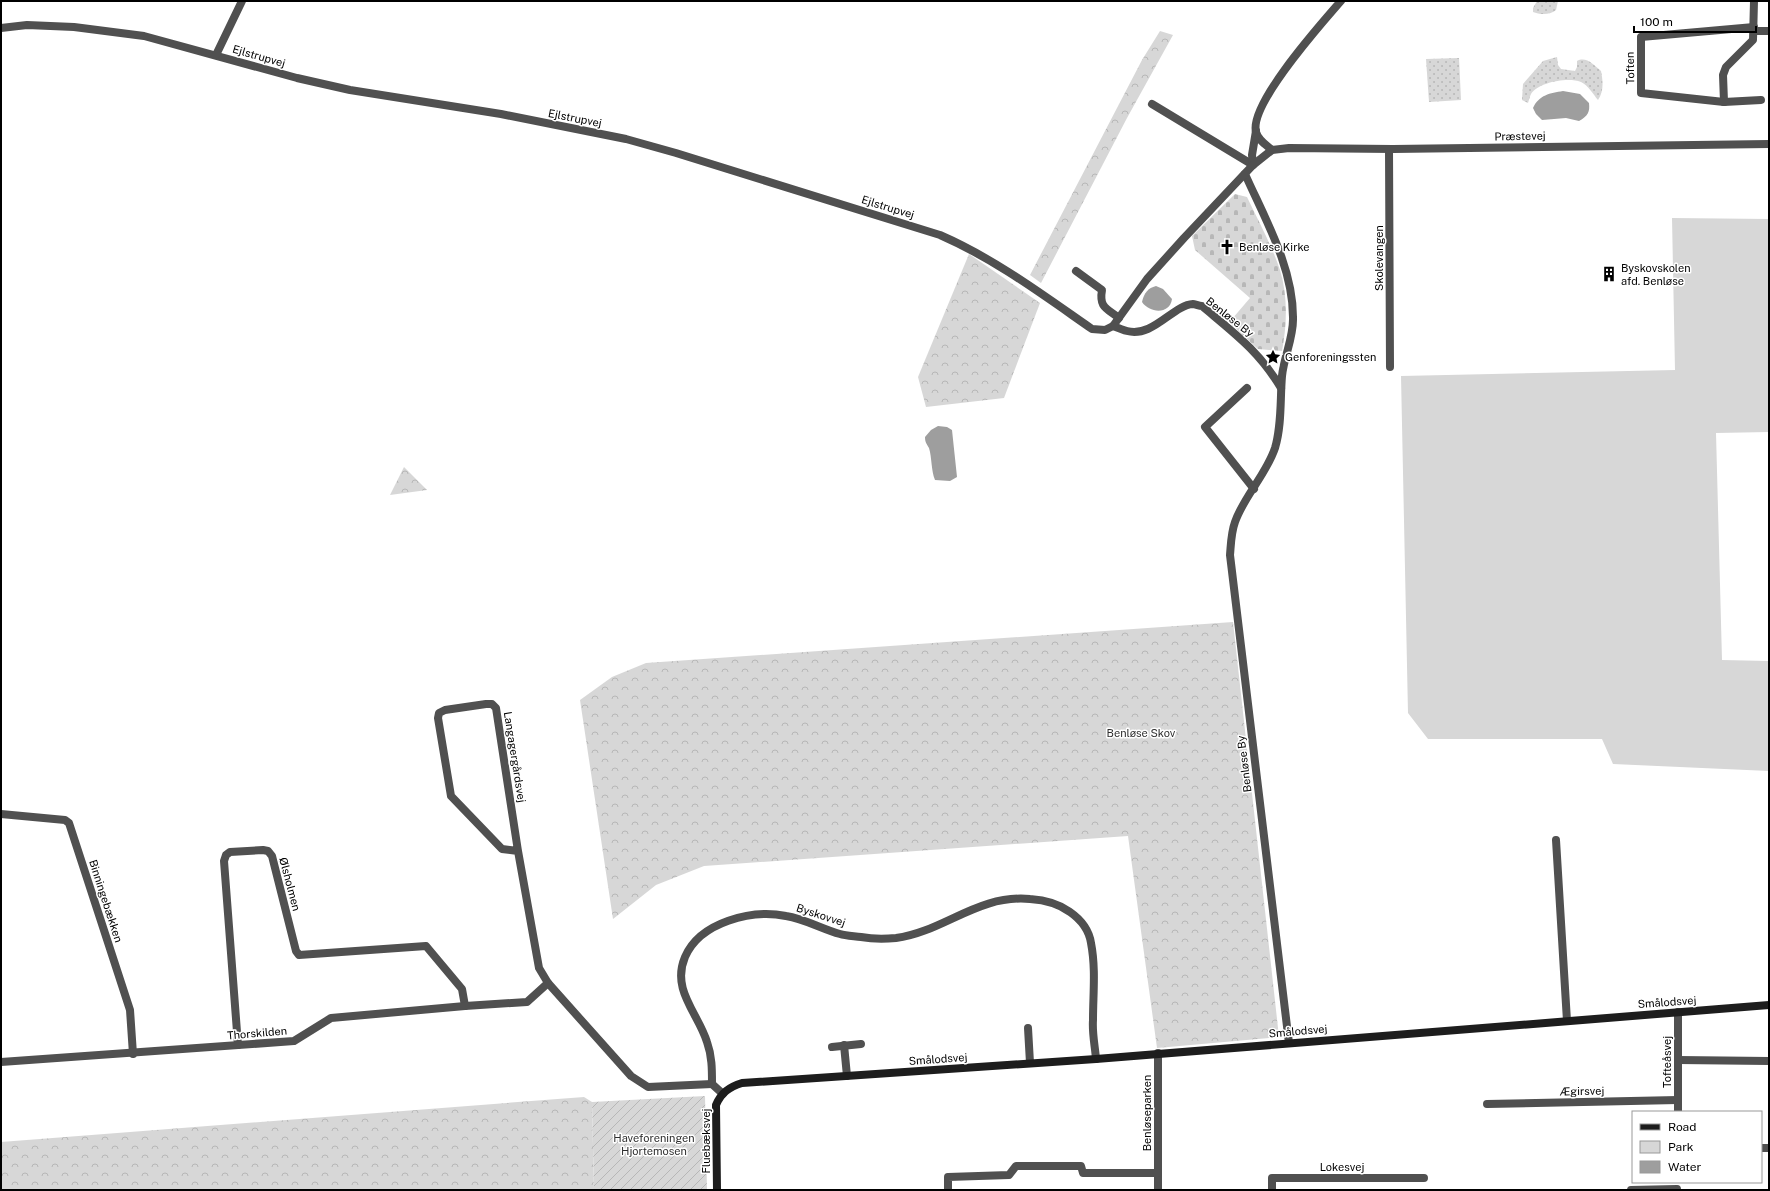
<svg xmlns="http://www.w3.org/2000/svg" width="1770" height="1191" viewBox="0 0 1770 1191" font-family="'Public Sans',sans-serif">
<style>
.grass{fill:url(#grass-dots)}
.forest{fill:url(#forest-crowns)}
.cemetery{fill:url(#cemetery-stones)}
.park{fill:#d7d7d7}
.garden{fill:url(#garden-furrows)}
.water{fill:#9e9e9e}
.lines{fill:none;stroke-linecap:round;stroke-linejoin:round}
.street{stroke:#505050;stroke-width:8}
.secondary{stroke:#1d1d1d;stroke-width:8}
.labels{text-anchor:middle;stroke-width:3;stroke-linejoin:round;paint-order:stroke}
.street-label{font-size:11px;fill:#000;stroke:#fff}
.poi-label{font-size:11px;fill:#000;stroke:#fff;text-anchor:start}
.park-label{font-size:11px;fill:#2e2e2e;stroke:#fff}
</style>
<defs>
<pattern id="grass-dots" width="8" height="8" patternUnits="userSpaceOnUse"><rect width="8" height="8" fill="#d7d7d7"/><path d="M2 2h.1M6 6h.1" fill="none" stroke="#b7b7b7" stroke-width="1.8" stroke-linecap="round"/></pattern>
<pattern id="forest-crowns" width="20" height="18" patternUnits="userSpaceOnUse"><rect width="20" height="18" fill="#d7d7d7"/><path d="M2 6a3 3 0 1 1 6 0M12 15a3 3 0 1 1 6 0" fill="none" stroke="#b7b7b7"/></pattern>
<pattern id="cemetery-stones" width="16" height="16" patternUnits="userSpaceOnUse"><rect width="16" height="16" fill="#d7d7d7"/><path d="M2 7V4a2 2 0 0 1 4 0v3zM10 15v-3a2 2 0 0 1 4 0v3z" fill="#b7b7b7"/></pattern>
<pattern id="garden-furrows" width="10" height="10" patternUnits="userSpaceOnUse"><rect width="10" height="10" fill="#d7d7d7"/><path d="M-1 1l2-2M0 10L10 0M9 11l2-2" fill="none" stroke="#b7b7b7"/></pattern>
</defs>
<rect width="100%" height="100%" fill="#fff"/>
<g class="grass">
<path d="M1537,1h21l-2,9c-5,5 -16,5 -23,2v-4z"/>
<path d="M1557,57l1,8 3,4 14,2 2,-4v-6c9,-5 17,4 24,10 2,10 3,20 -3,29 -5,-6 -10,-15 -17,-18 -13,-5 -42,0 -50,12 -1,2 -2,6 -3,9l-6,-3 1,-16 20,-23z"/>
<polygon points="1459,58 1461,100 1429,102 1426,59"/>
</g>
<g class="forest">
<polygon points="1160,31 1173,35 1127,118 1041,283 1030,275 1142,60"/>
<polygon points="969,254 1040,303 1004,398 926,407 918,377"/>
<polygon points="404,467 427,490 390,495"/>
<polygon points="1233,622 1279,1037 1157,1048 1128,836 704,866 656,885 613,919 580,700 612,677 646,663"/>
<polygon points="584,1097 592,1102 594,1190 1,1190 1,1142"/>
</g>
<path class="cemetery" d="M1235,194l12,3c11,23 25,49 33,73 8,26 7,55 2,81l-24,-2 -26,-24v-6l18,-21 -55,-48 -3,-14z"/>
<polygon class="park" points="1672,218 1769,219 1769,432 1716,433 1722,660 1769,661 1769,771 1613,764 1602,739 1428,739 1408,713 1401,376 1675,370"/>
<polygon class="garden" points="705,1096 707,1190 594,1190 592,1102"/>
<g class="water">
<path d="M1563,91l17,3 9,9c1,9 -1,13 -10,18l-13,-3 -24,2 -6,-6 -3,-6c6,-13 17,-15 30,-17z"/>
<path d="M1156,286l7,3 9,10c-2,16 -23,14 -30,3 2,-9 6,-14 14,-16z"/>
<path d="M938,426l9,1 5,3 5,47 -7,4 -15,-1c-4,-10 -3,-22 -6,-32 -2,-4 -4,-5 -4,-11l6,-7z"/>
</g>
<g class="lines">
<g class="street">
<polyline points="1754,27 1641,37 1641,93 1724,102 1761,100"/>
<path d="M1,28l26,-3 47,2 70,9 153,42 53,12 151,24 125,25 50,14 264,82c55,24 103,60 152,94l13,1 8,-4"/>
<polyline points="1754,31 1769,31"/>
<polyline points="216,55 242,1"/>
<polyline points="1724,102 1723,75 1726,67 1753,40 1754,1"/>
<polyline points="1152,104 1253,165"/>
<polyline points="1389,149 1390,367"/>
<path d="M1272,150c-6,-5 -14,-10 -16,-18 -7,-28 66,-109 85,-131"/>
<polyline points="1253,165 1252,155 1256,131"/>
<path d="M1245,174c20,45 48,93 48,143 1,20 -9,39 -11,59 -2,23 0,49 -7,72 -9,27 -31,48 -40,74 -4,11 -4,22 -5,33l59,488"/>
<path d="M1076,271l26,19c-3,17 4,18 17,28"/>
<polyline points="1247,388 1205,427 1254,489"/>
<path d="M1281,388c-22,-37 -47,-55 -79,-82 -3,0 -7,-2 -9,-2 -20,1 -40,34 -66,27 -4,-1 -9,-3 -14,-5l34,-47 37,-41 69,-73 19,-15 17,-2 104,1 376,-5"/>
<polyline points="1,814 65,820 69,823 130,1010 133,1054"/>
<polyline points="1556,840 1567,1021"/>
<polyline points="518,851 502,849 451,796 438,718 439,713 445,710 486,704 492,704 496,708 518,851 539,968 548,983 631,1076 648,1087 712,1084"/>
<polyline points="1028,1028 1030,1063"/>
<polyline points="238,1045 224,861 226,855 230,852 263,850 268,851 272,856 296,951 299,955 426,946 462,989 465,1006"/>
<polyline points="844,1045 847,1076"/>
<polyline points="832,1047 861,1044"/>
<polyline points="1158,1053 1158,1190"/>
<polyline points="1678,1060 1769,1061"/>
<polyline points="1,1062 294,1041 331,1018 465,1006 527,1002 548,983"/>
<path d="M723,1094l-11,-10c0,-15 0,-28 -5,-42 -9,-29 -36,-52 -22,-85 15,-35 67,-48 101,-41 19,3 36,13 54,18 6,2 14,2 21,3 11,2 24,2 35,1 47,-6 82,-44 134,-39 15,1 28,4 40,13 10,7 19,18 21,31 5,26 2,51 2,77 -1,13 2,26 3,39"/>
<polyline points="1487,1104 1678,1100"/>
<polyline points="1678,1112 1678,1012"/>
<polyline points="1761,1148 1769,1148"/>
<polyline points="948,1190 948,1177 1009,1175 1016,1166 1081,1166 1083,1173 1158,1173"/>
<polyline points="1272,1190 1272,1178 1424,1178"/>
<polyline points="1631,1190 1677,1189"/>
</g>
<path class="secondary" d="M717,1190l-1,-85c5,-12 13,-18 26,-22l354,-24 673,-54"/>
</g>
<defs>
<g id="church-bare" transform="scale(1.2)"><path d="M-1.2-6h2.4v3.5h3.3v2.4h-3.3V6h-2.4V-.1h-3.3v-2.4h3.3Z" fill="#000" stroke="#fff" stroke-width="2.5" paint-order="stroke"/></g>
<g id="building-bare" transform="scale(1.2)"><path d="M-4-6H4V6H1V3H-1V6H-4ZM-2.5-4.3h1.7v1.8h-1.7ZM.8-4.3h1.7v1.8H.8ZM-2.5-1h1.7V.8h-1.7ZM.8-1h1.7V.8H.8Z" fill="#000" stroke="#fff" stroke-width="2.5" paint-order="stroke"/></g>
<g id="sight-bare" transform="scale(1.2)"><path d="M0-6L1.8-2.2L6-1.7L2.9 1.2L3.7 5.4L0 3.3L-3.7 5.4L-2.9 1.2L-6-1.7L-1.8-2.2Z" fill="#000" stroke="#fff" stroke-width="2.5" paint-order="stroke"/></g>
</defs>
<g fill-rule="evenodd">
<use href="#church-bare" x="1227" y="247"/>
<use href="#building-bare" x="1609" y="274"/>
<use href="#sight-bare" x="1273" y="357"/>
</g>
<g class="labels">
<g class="street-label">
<text transform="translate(259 56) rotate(16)" y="4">Ejlstrupvej</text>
<text transform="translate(1630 68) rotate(-91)" y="4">Toften</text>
<text transform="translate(575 118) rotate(11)" y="4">Ejlstrupvej</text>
<text transform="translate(1520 136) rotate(-1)" y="4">Præstevej</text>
<text transform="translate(888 207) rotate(17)" y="4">Ejlstrupvej</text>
<text transform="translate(1379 258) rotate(-90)" y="4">Skolevangen</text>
<text transform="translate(1230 317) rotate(38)" y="4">Benløse By</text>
<text transform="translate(515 757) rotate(81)" y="4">Langagergårdsvej</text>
<text transform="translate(1244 764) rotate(-97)" y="4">Benløse By</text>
<text transform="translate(290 884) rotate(75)" y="4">Ølsholmen</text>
<text transform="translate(106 901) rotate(72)" y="4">Binningebækken</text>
<text transform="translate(821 915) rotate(18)" y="4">Byskovvej</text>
<text transform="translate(1667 1002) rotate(-4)" y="4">Smålodsvej</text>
<text transform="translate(1298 1031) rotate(-5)" y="4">Smålodsvej</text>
<text transform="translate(257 1033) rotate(-5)" y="4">Thorskilden</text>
<text transform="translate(938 1059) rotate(-4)" y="4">Smålodsvej</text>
<text transform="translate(1667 1062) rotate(-90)" y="4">Tofteåsvej</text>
<text transform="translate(1582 1091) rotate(-1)" y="4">Ægirsvej</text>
<text transform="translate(1147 1113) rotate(-90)" y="4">Benløseparken</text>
<text transform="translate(706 1141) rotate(-90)" y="4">Fluebæksvej</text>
<text x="1342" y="1171">Lokesvej</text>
</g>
<g class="poi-label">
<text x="1239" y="251">Benløse Kirke</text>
<text x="1621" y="272">Byskovskolen<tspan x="1621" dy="13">afd. Benløse</tspan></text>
<text x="1285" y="361">Genforeningssten</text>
</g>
<g class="park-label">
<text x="1141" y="737">Benløse Skov</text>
<text x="654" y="1142">Haveforeningen<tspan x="654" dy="13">Hjortemosen</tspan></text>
</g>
</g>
<rect width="1770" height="1191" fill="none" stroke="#000000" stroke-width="4"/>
<rect x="1632" y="1111" width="130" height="72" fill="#ffffff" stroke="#999999"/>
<rect x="1640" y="1124" width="20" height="6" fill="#1d1d1d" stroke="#999999"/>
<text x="1668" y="1131" font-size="12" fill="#000000">Road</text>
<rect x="1640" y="1141" width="20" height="12" fill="#d7d7d7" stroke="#999999"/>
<text x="1668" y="1151" font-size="12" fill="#000000">Park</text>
<rect x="1640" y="1161" width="20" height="12" fill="#9e9e9e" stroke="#999999"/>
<text x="1668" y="1171" font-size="12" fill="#000000">Water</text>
<path d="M1634 26v6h122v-6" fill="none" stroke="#000000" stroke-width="2"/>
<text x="1640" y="26" font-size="12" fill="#000000" stroke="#ffffff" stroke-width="3" paint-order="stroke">100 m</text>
</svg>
